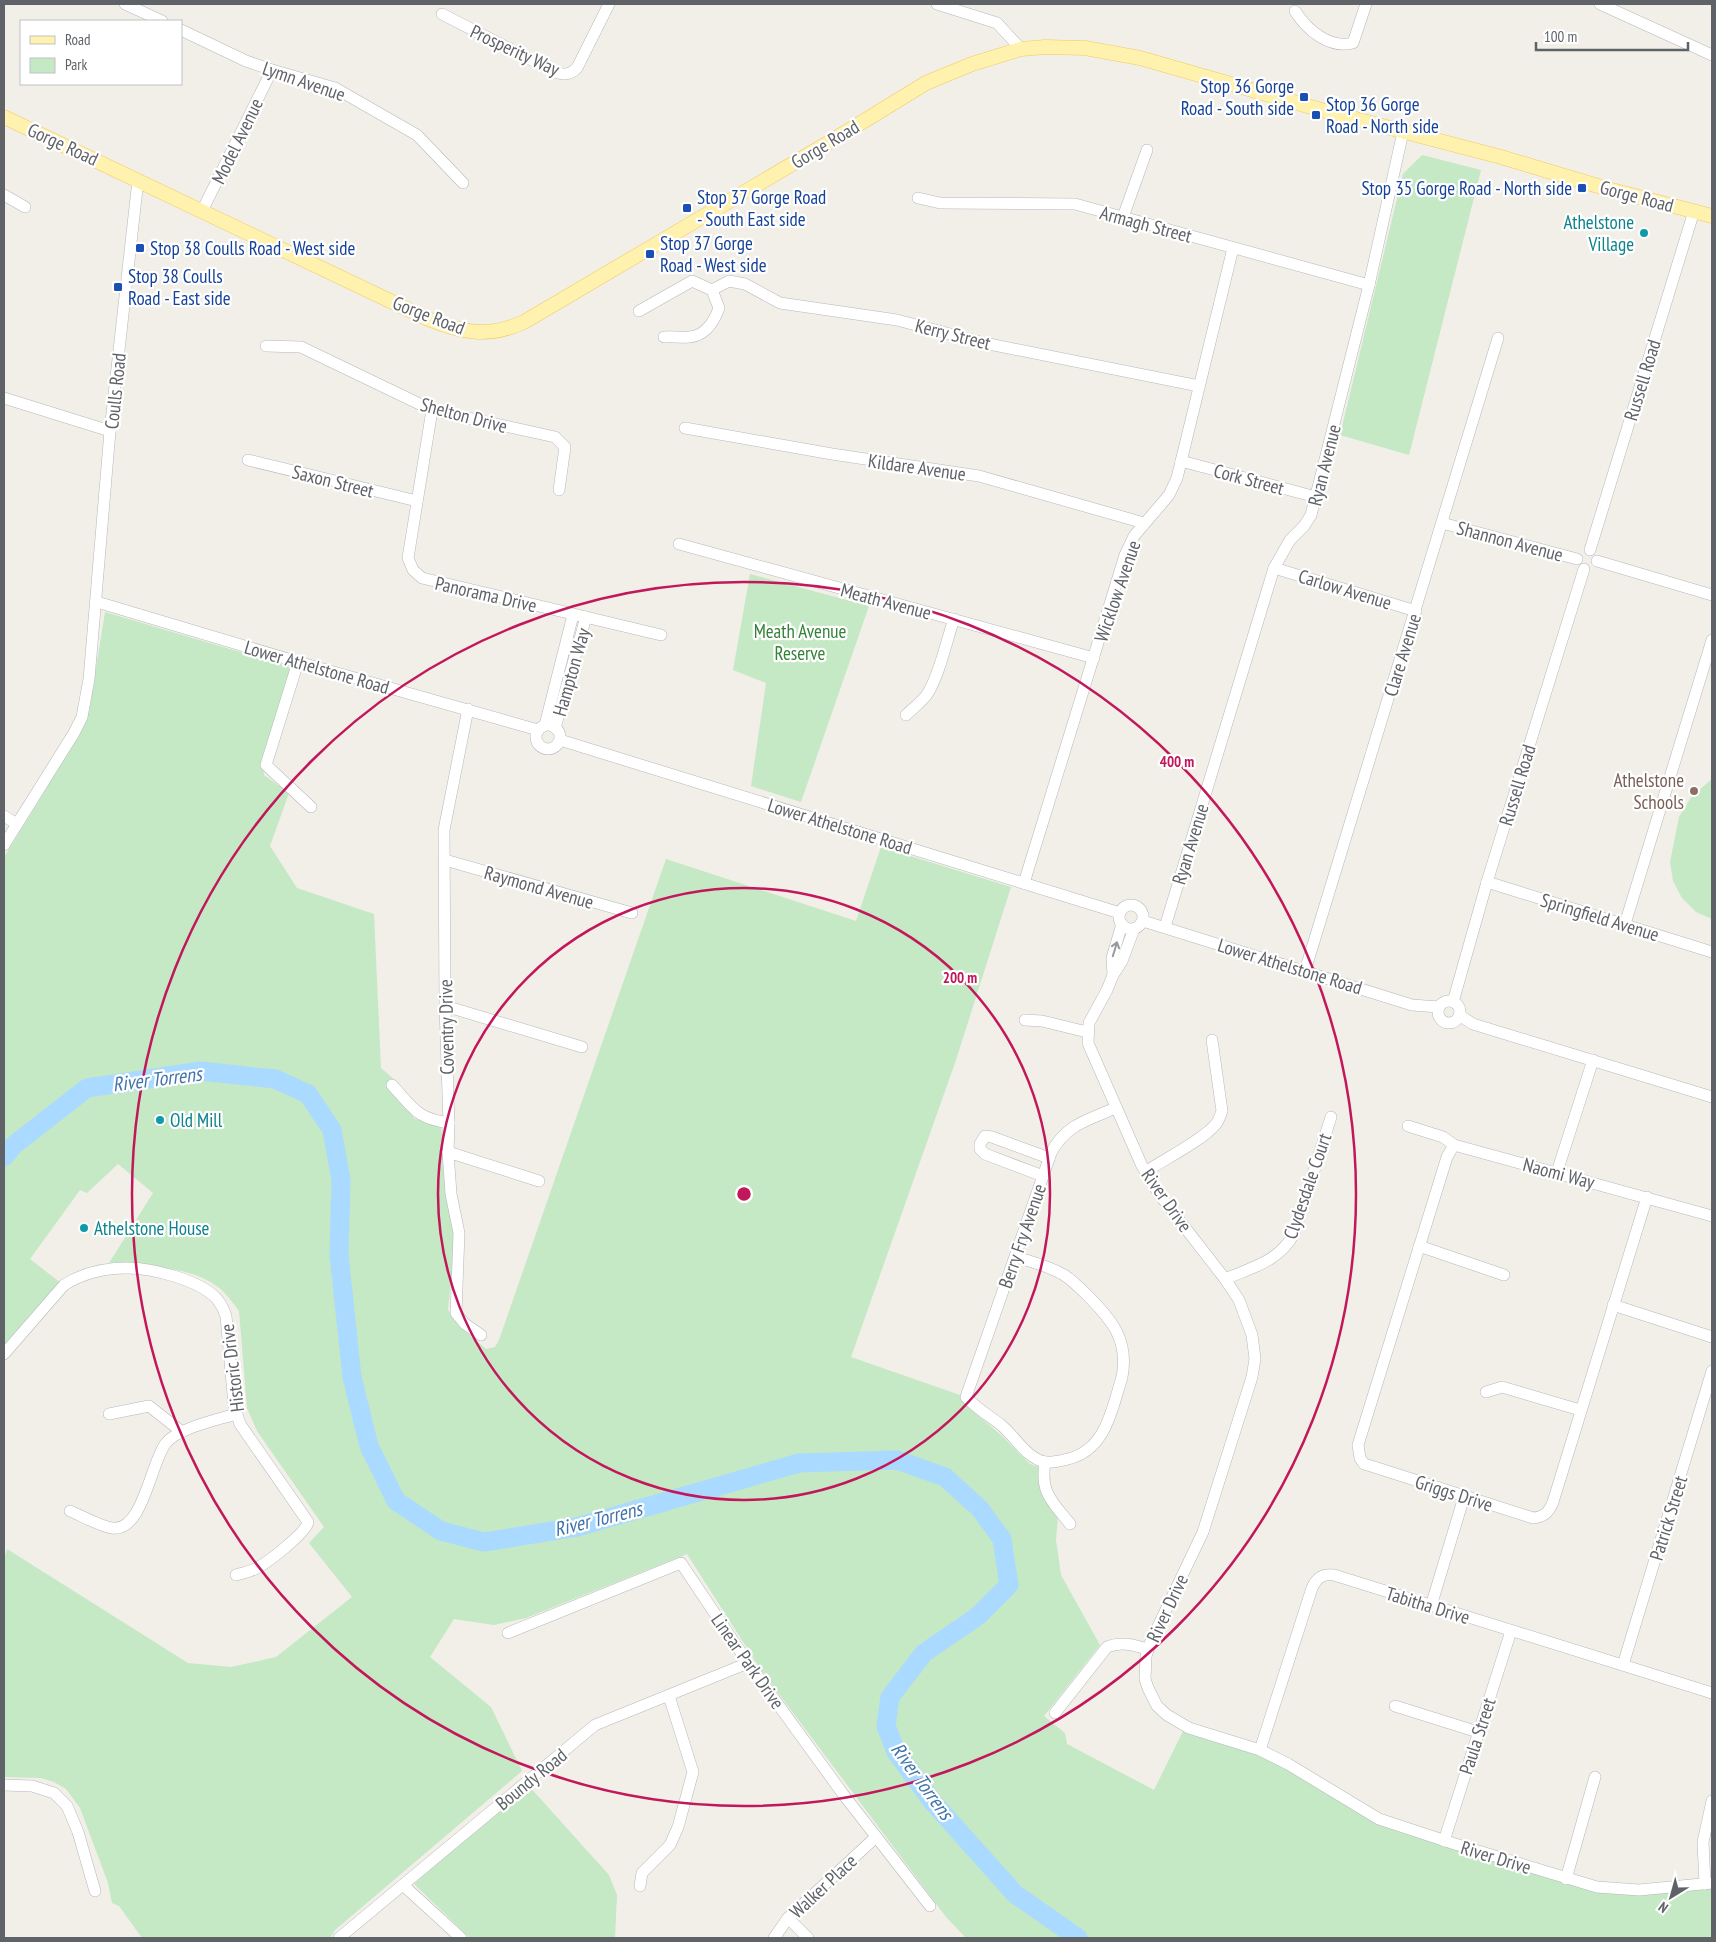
<svg xmlns="http://www.w3.org/2000/svg" width="1716" height="1942" viewBox="0 0 1716 1942" font-family="'PT Sans Narrow',sans-serif">
<style>
.green{fill:#c5e8c5}
.lines{fill:none;stroke-linecap:round;stroke-linejoin:round}
.river{stroke:#aadaff;stroke-width:19}
.minor-casing{stroke:#b5b8bc;stroke-width:12}
.major-casing{stroke:#f2c960;stroke-width:15}
.minor{stroke:#fff;stroke-width:11}
.major{stroke:#fff2af;stroke-width:14}
.oneway{stroke:#979a9d}
.ring{fill:none;stroke:#c2185b;stroke-width:2.5}
.transit-dot{fill:#1a4fb4;stroke:#fff;stroke-width:2}
.culture-dot{fill:#0f9aa8;stroke:#fff;stroke-width:2}
.education-dot{fill:#8d6e63;stroke:#fff;stroke-width:2}
.labels{text-anchor:middle;stroke-width:4.5;stroke-linejoin:round;paint-order:stroke}
.street-label{font-size:19px;fill:#5f6368;stroke:#fff}
.transit-label{font-size:19px;fill:#164399;stroke:#fff;text-anchor:start}
.culture-label{font-size:19px;fill:#0d838f;stroke:#fff;text-anchor:start}
.park-label{font-size:19px;fill:#348238;stroke:#fff}
.education-label{font-size:19px;fill:#785e54;stroke:#fff;text-anchor:end}
.water-label{font-size:20px;font-style:italic;fill:#4174aa;stroke:#fff}
.centre{fill:#c2185b;stroke:#fff;stroke-width:2.5}
.ring-label{font-size:15px;text-anchor:middle;font-weight:bold;fill:#c2185b;stroke:#fff;stroke-width:4.5;stroke-linejoin:round;paint-order:stroke}
</style>
<rect width="100%" height="100%" fill="#f1efe8"/>
<g class="green">
<polygon points="1422,155 1481,170 1409,455 1340,435 1403,174"/>
<polygon points="750,574 869,606 801,802 751,786 766,683 733,670"/>
<path d="M105,612l186,55 -29,94 2,14 25,18 -19,53 27,42 77,26 7,154 15,13 -6,7 25,31 26,7 14,113 -7,71 17,21 21,18 9,-2 4,-7 167,-481 190,62 25,-74 130,40 -55,173 -105,297 109,38 7,11 34,29 29,29 9,3c-1,22 4,32 19,49l-2,24 5,35 39,70 -56,71 21,17 2,11 87,46 29,-59 75,24 31,15 87,53 217,68 119,-4v51h-746l-20,-21 -185,-247 -74,-116 -161,64 -32,7 -40,-6 -24,38 61,50 31,64 -187,159 -5,8h-188l-23,-32 -7,-3 -4,-20 -28,-75 -14,-19 -12,-7 -13,-4 -37,-1v-217l3,-11 181,114 43,4 45,-10 76,-60 -43,-54 15,-16 -67,-96 -10,-23 -8,-97c-7,-9 -14,-20 -24,-26 -24,-18 -77,-21 -106,-22l44,-70 -35,-29 -31,29 -7,-3 -50,69 32,25 -58,66v-493l36,-58 39,-67 10,-20z"/>
<polygon points="1712,779 1712,919 1696,912 1682,898 1673,881 1670,862 1679,817 1692,796"/>
<polygon points="528,1785 609,1875 617,1895 615,1938 470,1938 414,1884"/>
</g>
<g class="lines">
<polyline class="river" points="4,1157 14,1145 87,1088 201,1071 275,1079 308,1094 332,1130 341,1180 339,1255 352,1377 369,1446 396,1501 441,1531 484,1542 577,1527 799,1463 897,1460 945,1477 980,1509 1002,1539 1009,1585 978,1616 924,1653 890,1697 886,1726 896,1752 931,1800 1015,1894 1078,1938"/>
<g class="minor-casing">
<g id="minor">
<polyline points="125,4 162,21"/>
<polyline points="937,4 997,23 1021,49"/>
<polyline points="1600,4 1712,55"/>
<path d="M1295,11c12,19 34,38 58,32l13,-39"/>
<path d="M442,14l115,59c9,2 14,1 20,-5l32,-64"/>
<polyline points="181,30 246,61 272,70 335,88 417,135 463,183"/>
<polyline points="4,195 25,207"/>
<polyline points="918,198 940,203 1075,204 1369,285"/>
<polyline points="202,211 272,70"/>
<polyline points="1123,217 1147,150"/>
<polyline points="639,311 692,281 712,290"/>
<path d="M664,337c8,-1 16,1 25,0 16,-1 25,-15 30,-29l-7,-18 17,-9 16,3 35,19 117,17 87,23 215,43"/>
<polyline points="266,346 301,347 432,410 555,437 565,447 559,490"/>
<polyline points="4,398 110,431"/>
<polyline points="432,410 408,558 413,570 422,578 661,635"/>
<polyline points="685,428 832,454 979,476 1144,523"/>
<polyline points="248,460 417,501"/>
<polyline points="1181,461 1316,497"/>
<polyline points="1442,523 1577,559"/>
<polyline points="679,544 1094,658"/>
<polyline points="1590,550 1694,211"/>
<polyline points="1597,561 1712,595"/>
<polyline points="1274,568 1416,611"/>
<polyline points="97,602 298,662 538,730"/>
<polyline points="298,662 266,765 311,807"/>
<polyline points="468,709 444,830 445,1006 449,1123 448,1152 451,1194 459,1233 456,1313 465,1324 481,1335"/>
<path d="M906,715c7,-7 16,-13 22,-22 12,-20 18,-51 26,-74"/>
<polyline points="545,725 573,615"/>
<circle cx="548" cy="737" r="12"/>
<polyline points="555,728 586,617"/>
<polyline points="560,740 1120,913"/>
<polyline points="4,816 17,824"/>
<polyline points="4,845 74,733 82,717 89,679 110,431 138,180"/>
<polyline points="445,860 632,913"/>
<polyline points="1487,882 1712,952"/>
<polyline points="1024,883 1125,555 1134,536 1169,495 1177,478 1233,248"/>
<circle cx="1131" cy="917" r="12"/>
<polyline points="1143,921 1412,1005 1439,1007"/>
<polyline points="1625,924 1712,640"/>
<polyline points="1165,927 1274,568 1290,540 1304,526 1311,515 1369,285 1403,132"/>
<polyline points="1134,929 1122,961 1113,975 1107,990 1089,1023 1088,1043 1142,1166 1159,1194 1225,1279 1239,1300 1252,1335 1255,1359 1252,1377 1203,1532 1151,1641 1146,1656 1145,1679 1148,1688 1157,1706 1167,1715 1189,1728 1260,1750 1288,1764 1379,1819 1455,1844 1597,1887 1639,1890 1712,1883"/>
<polyline points="1305,971 1498,338"/>
<polyline points="1113,975 1112,958 1122,924"/>
<circle cx="1449" cy="1012" r="11"/>
<polyline points="1453,1002 1487,882 1584,569"/>
<polyline points="445,1006 582,1047"/>
<polyline points="1459,1015 1473,1024 1712,1097"/>
<polyline points="1025,1020 1042,1021 1087,1032"/>
<path d="M392,1085c22,24 24,33 57,38"/>
<polyline points="1408,1126 1443,1137 1454,1145 1712,1216"/>
<path d="M1454,1145l-7,12 -89,288 2,13 4,6 7,2 162,52c11,-1 16,-6 20,-16l94,-305"/>
<polyline points="448,1152 539,1181"/>
<path d="M1145,1172c18,-12 58,-32 70,-47 4,-4 5,-9 7,-14l-10,-71"/>
<polyline points="1557,1172 1593,1060"/>
<polyline points="1043,1176 985,1154 980,1149 980,1144 985,1136 992,1137 1049,1158"/>
<polyline points="1419,1246 1504,1275"/>
<path d="M1016,1257c16,5 33,9 48,18 8,5 16,13 23,20 25,25 42,45 35,82 -10,32 -16,73 -54,82 -8,2 -15,4 -23,3"/>
<path d="M1225,1279c28,-12 53,-17 69,-45l37,-117"/>
<polyline points="1613,1305 1712,1337"/>
<path d="M4,1354l60,-69c19,-12 41,-17 63,-17 25,0 73,12 90,31 4,5 7,11 9,17l8,89 6,19 68,98c-2,11 -42,42 -53,47 -6,3 -13,4 -19,6"/>
<polyline points="1486,1392 1502,1387 1580,1410"/>
<polyline points="109,1414 149,1406 182,1432"/>
<path d="M70,1511c12,5 30,15 42,17 31,5 39,-67 54,-85 12,-15 51,-23 70,-29"/>
<path d="M1070,1524c-18,-23 -30,-31 -25,-62 -19,-4 -30,-26 -45,-38 -12,-9 -24,-16 -34,-27l85,-244c15,-29 36,-32 64,-45"/>
<polyline points="1431,1606 1464,1497"/>
<polyline points="508,1633 681,1563 748,1663 843,1794 930,1906"/>
<polyline points="1623,1665 1712,1371"/>
<polyline points="1395,1706 1478,1732"/>
<path d="M1055,1713l52,-66c14,-6 27,-2 41,2"/>
<path d="M1260,1750l52,-162c5,-11 11,-14 22,-13l378,118"/>
<polyline points="4,1785 32,1786 54,1793 67,1806 78,1832 95,1891"/>
<polyline points="1444,1841 1511,1631"/>
<polyline points="1566,1879 1595,1777"/>
<polyline points="1705,1884 1703,1842 1712,1801"/>
<polyline points="403,1885 461,1938"/>
<polyline points="640,1886 642,1873 670,1845 678,1827 693,1772 669,1696"/>
<polyline points="788,1918 808,1938"/>
<polyline points="339,1938 595,1725 748,1663"/>
<polyline points="774,1938 788,1918 876,1837"/>
</g>
</g>
<g class="major-casing">
<path id="major" d="M4,117l424,202c35,14 60,19 96,3l309,-182 93,-57 46,-19 49,-15 24,-2 40,1 55,10 185,53 176,46 107,32 104,27"/>
</g>
<use href="#minor" class="minor"/>
<use href="#major" class="major"/>
</g>
<defs><path id="oneway-shaft" d="M-6 0H5M1.5-3L5.5 0L1.5 3" fill="none" stroke-width="1.6" stroke-linecap="round" stroke-linejoin="round" transform="scale(1.25)"/></defs>
<use class="oneway" href="#oneway-shaft" transform="translate(1115 949) rotate(-73)"/>
<g class="ring">
<circle cx="744" cy="1194" r="306"/>
<circle cx="744" cy="1194" r="612"/>
</g>
<g class="transit-dot">
<rect x="1299" y="92" width="10" height="10" rx="2.5"/>
<rect x="1311" y="110" width="10" height="10" rx="2.5"/>
<rect x="1577" y="183" width="10" height="10" rx="2.5"/>
<rect x="682" y="203" width="10" height="10" rx="2.5"/>
<rect x="135" y="243" width="10" height="10" rx="2.5"/>
<rect x="645" y="249" width="10" height="10" rx="2.5"/>
<rect x="113" y="282" width="10" height="10" rx="2.5"/>
</g>
<g class="culture-dot">
<circle cx="1644" cy="233" r="5"/>
<circle cx="160" cy="1120" r="5"/>
<circle cx="84" cy="1228" r="5"/>
</g>
<circle class="education-dot" cx="1694" cy="791" r="5"/>
<g class="labels">
<g class="street-label">
<text transform="translate(515 50) rotate(25)" y="7">Prosperity Way</text>
<text transform="translate(304 81) rotate(19)" y="7">Lymn Avenue</text>
<text transform="translate(237 141) rotate(-64)" y="7">Model Avenue</text>
<text transform="translate(63 144) rotate(25)" y="7">Gorge Road</text>
<text transform="translate(825 144) rotate(-31)" y="7">Gorge Road</text>
<text transform="translate(1637 196) rotate(15)" y="7">Gorge Road</text>
<text transform="translate(1146 224) rotate(15)" y="7">Armagh Street</text>
<text transform="translate(429 315) rotate(21)" y="7">Gorge Road</text>
<text transform="translate(953 334) rotate(14)" y="7">Kerry Street</text>
<text transform="translate(1642 380) rotate(-73)" y="7">Russell Road</text>
<text transform="translate(115 391) rotate(-84)" y="7">Coulls Road</text>
<text transform="translate(464 415) rotate(15)" y="7">Shelton Drive</text>
<text transform="translate(1324 465) rotate(-76)" y="7">Ryan Avenue</text>
<text transform="translate(917 467) rotate(8)" y="7">Kildare Avenue</text>
<text transform="translate(1249 479) rotate(15)" y="7">Cork Street</text>
<text transform="translate(333 481) rotate(14)" y="7">Saxon Street</text>
<text transform="translate(1510 541) rotate(15)" y="7">Shannon Avenue</text>
<text transform="translate(1345 589) rotate(17)" y="7">Carlow Avenue</text>
<text transform="translate(1117 591) rotate(-71)" y="7">Wicklow Avenue</text>
<text transform="translate(486 594) rotate(13)" y="7">Panorama Drive</text>
<text transform="translate(886 601) rotate(15)" y="7">Meath Avenue</text>
<text transform="translate(1402 655) rotate(-73)" y="7">Clare Avenue</text>
<text transform="translate(317 667) rotate(16)" y="7">Lower Athelstone Road</text>
<text transform="translate(571 672) rotate(-74)" y="7">Hampton Way</text>
<text transform="translate(1517 785) rotate(-73)" y="7">Russell Road</text>
<text transform="translate(840 826) rotate(17)" y="7">Lower Athelstone Road</text>
<text transform="translate(1190 844) rotate(-73)" y="7">Ryan Avenue</text>
<text transform="translate(539 887) rotate(16)" y="7">Raymond Avenue</text>
<text transform="translate(1600 917) rotate(17)" y="7">Springfield Avenue</text>
<text transform="translate(1290 966) rotate(17)" y="7">Lower Athelstone Road</text>
<text transform="translate(446 1027) rotate(-91)" y="7">Coventry Drive</text>
<text transform="translate(1559 1173) rotate(15)" y="7">Naomi Way</text>
<text transform="translate(1307 1186) rotate(-71)" y="7">Clydesdale Court</text>
<text transform="translate(1167 1200) rotate(55)" y="7">River Drive</text>
<text transform="translate(1022 1236) rotate(-71)" y="7">Berry Fry Avenue</text>
<text transform="translate(232 1368) rotate(-97)" y="7">Historic Drive</text>
<text transform="translate(1454 1493) rotate(18)" y="7">Griggs Drive</text>
<text transform="translate(1668 1518) rotate(-73)" y="7">Patrick Street</text>
<text transform="translate(1428 1605) rotate(17)" y="7">Tabitha Drive</text>
<text transform="translate(1167 1608) rotate(-65)" y="7">River Drive</text>
<text transform="translate(748 1661) rotate(55)" y="7">Linear Park Drive</text>
<text transform="translate(1477 1736) rotate(-72)" y="7">Paula Street</text>
<text transform="translate(531 1779) rotate(-39)" y="7">Boundy Road</text>
<text transform="translate(1496 1857) rotate(17)" y="7">River Drive</text>
<text transform="translate(823 1886) rotate(-43)" y="7">Walker Place</text>
</g>
<g class="transit-label">
<text x="1294" y="93" text-anchor="end">Stop 36 Gorge<tspan x="1294" dy="22">Road - South side</tspan></text>
<text x="1326" y="111">Stop 36 Gorge<tspan x="1326" dy="22">Road - North side</tspan></text>
<text x="1572" y="195" text-anchor="end">Stop 35 Gorge Road - North side</text>
<text x="697" y="204">Stop 37 Gorge Road<tspan x="697" dy="22">- South East side</tspan></text>
<text x="660" y="250">Stop 37 Gorge<tspan x="660" dy="22">Road - West side</tspan></text>
<text x="150" y="255">Stop 38 Coulls Road - West side</text>
<text x="128" y="283">Stop 38 Coulls<tspan x="128" dy="22">Road - East side</tspan></text>
</g>
<g class="culture-label">
<text x="1634" y="229" text-anchor="end">Athelstone<tspan x="1634" dy="22">Village</tspan></text>
<text x="170" y="1127">Old Mill</text>
<text x="94" y="1235">Athelstone House</text>
</g>
<g class="park-label">
<text x="800" y="638">Meath Avenue<tspan x="800" dy="22">Reserve</tspan></text>
</g>
<g class="education-label">
<text x="1684" y="787">Athelstone<tspan x="1684" dy="22">Schools</tspan></text>
</g>
<g class="water-label">
<text transform="translate(157 1079) rotate(-7)" y="7">River Torrens</text>
<text transform="translate(598 1519) rotate(-14)" y="7">River Torrens</text>
<text transform="translate(922 1781) rotate(54)" y="7">River Torrens</text>
</g>
</g>
<circle cx="744" cy="1194" r="8" class="centre"/>
<g class="ring-label">
<text x="1177" y="767">400 m</text>
<text x="960" y="983">200 m</text>
</g>
<rect width="1716" height="1942" fill="none" stroke="#5f6368" stroke-width="10"/>
<rect x="20" y="20" width="162" height="65" fill="#ffffff" stroke="#bfc1c3"/>
<rect x="30" y="36" width="25" height="8" fill="#fff2af" stroke="#bfc1c3"/>
<text x="65" y="45" font-size="15" fill="#5f6368">Road</text>
<rect x="30" y="58" width="25" height="15" fill="#c5e8c5" stroke="#bfc1c3"/>
<text x="65" y="70" font-size="15" fill="#5f6368">Park</text>
<g transform="translate(1671 1897) rotate(217)" stroke="#ffffff" stroke-width="4" paint-order="stroke">
<path d="M0-4L9 19L0 12L-9 19Z" fill="#5f6368"/>
<text y="-8" font-size="14" font-weight="bold" text-anchor="middle" fill="#5f6368">N</text>
</g>
<path d="M1536 42v8h152v-8" fill="none" stroke="#5f6368" stroke-width="2.5"/>
<text x="1544" y="42" font-size="15" fill="#5f6368" stroke="#ffffff" stroke-width="4" paint-order="stroke">100 m</text>
</svg>
